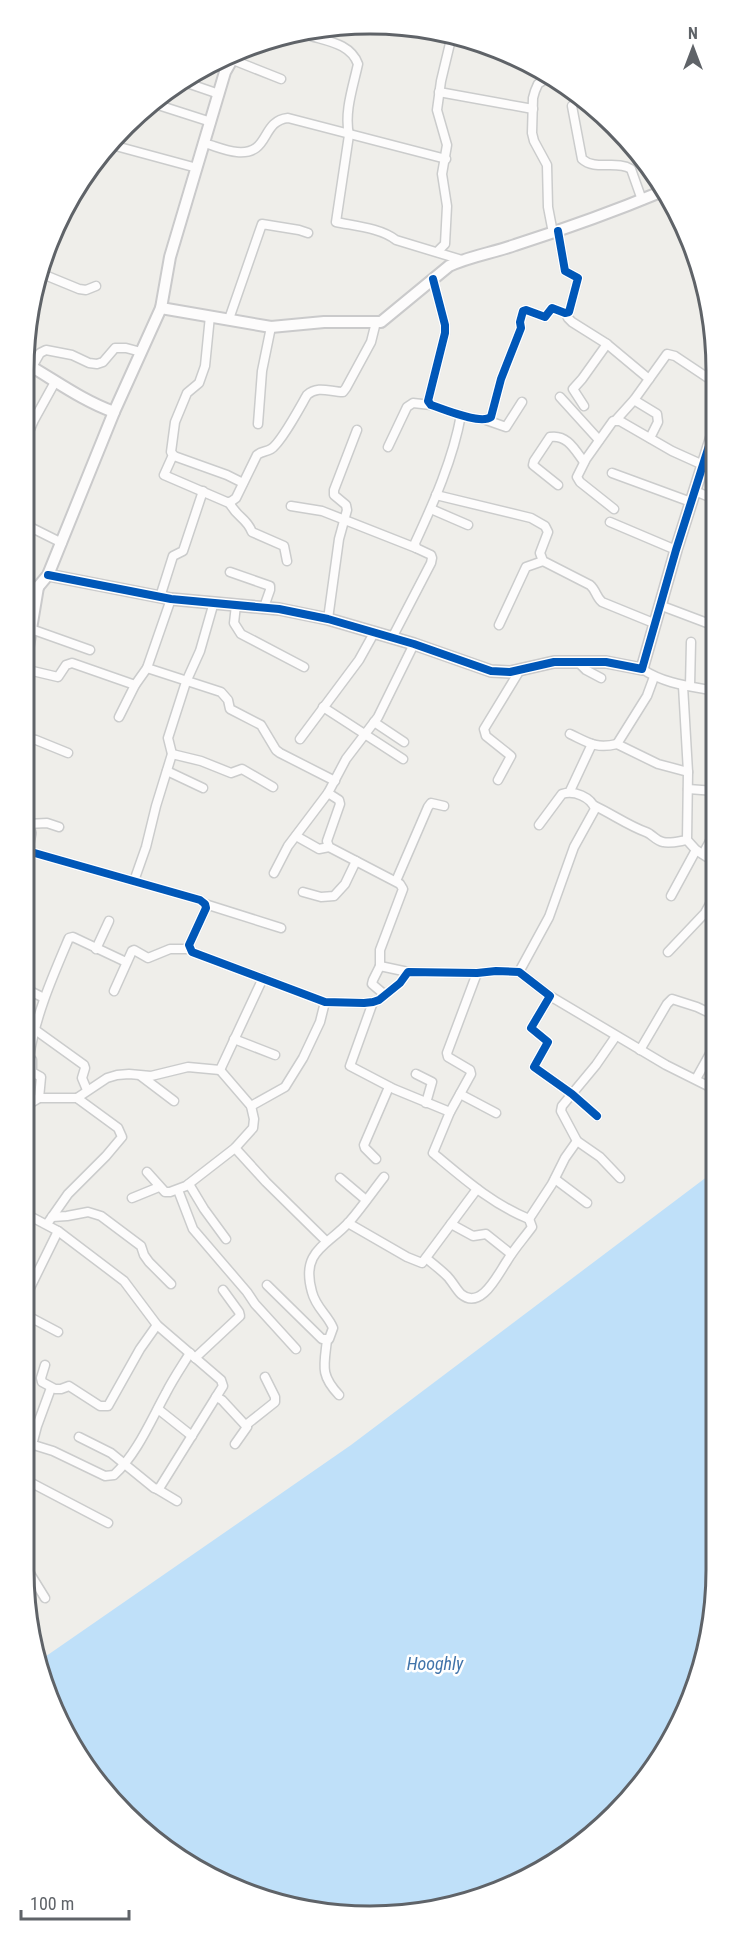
<svg xmlns="http://www.w3.org/2000/svg" width="741" height="1940" viewBox="0 0 741 1940" font-family="'Roboto Condensed',sans-serif">
<style>
.water{fill:#bfe0f9}
.lines{fill:none;stroke-linecap:round;stroke-linejoin:round}
.street-casing{stroke:#cbcccc;stroke-width:11}
.secondary-casing{stroke:#cacacb;stroke-width:14}
.street{stroke:#fdfcfc;stroke-width:8}
.secondary{stroke:#fdfcfc;stroke-width:10}
.cycleway-casing{stroke:#fff;stroke-width:11}
.cycleway{stroke:#0057b8;stroke-width:8}
.labels{text-anchor:middle;stroke-width:5;stroke-linejoin:round;paint-order:stroke}
.water-label{font-size:18px;font-style:italic;fill:#4174aa;stroke:#fff}
.rim{fill:none;stroke:#5f6368;stroke-width:3}
</style>
<rect width="100%" height="100%" fill="#efeeea"/>
<polygon class="water" points="716,1170 717,1569 705,1660 646,1780 563,1858 438,1909 325,1913 198,1870 110,1798 43,1681 39,1661 351,1445"/>
<g class="lines">
<g class="street-casing">
<g id="street">
<path d="M305,34c19,7 45,8 53,30 -5,23 -14,48 -9,71l-13,87c19,4 45,6 60,18l66,20"/>
<polyline points="233,60 281,79"/>
<polyline points="550,76 538,84 535,91 533,98 532,133 534,141 547,165 548,207 553,233"/>
<polyline points="184,82 219,94"/>
<polyline points="439,92 533,109"/>
<polyline points="158,105 211,122"/>
<path d="M572,106l10,53c13,12 35,1 49,10l11,31"/>
<path d="M204,143c11,3 22,8 33,9 34,3 23,-31 51,-34l158,41"/>
<polyline points="112,145 197,168"/>
<polyline points="438,251 445,244 447,206 442,174 447,145 437,110 441,81 452,35"/>
<polyline points="40,273 79,289 86,290 96,286"/>
<path d="M433,279l12,46v8l-17,68 3,4c13,4 49,20 60,12l10,-38 20,-51 -1,-6 3,-11 3,-1 19,7 7,-9 13,5 4,-1 9,-34 -13,-7 -7,-40"/>
<polyline points="566,313 568,318 572,322 607,344 582,379 573,389 584,406"/>
<polyline points="210,316 205,366 199,383 187,393 175,422 171,452 174,456 227,475 243,483"/>
<polyline points="229,319 262,224 299,230 308,233"/>
<polyline points="607,344 649,379"/>
<polyline points="32,367 40,353 46,350 72,355 89,363 97,364 103,362 115,348 126,348 141,352"/>
<polyline points="560,397 599,440"/>
<polyline points="634,400 657,414 658,422 650,438"/>
<polyline points="486,420 506,427 522,402"/>
<polyline points="616,420 634,400 667,354 675,356 714,382"/>
<polyline points="258,424 262,371 271,327"/>
<polyline points="24,443 34,420 55,382"/>
<polyline points="388,447 407,407 413,403 431,405"/>
<path d="M173,455l-9,20 65,28 7,-5 21,-43c5,-4 9,-3 14,-6 10,-6 29,-42 36,-54 11,-10 23,-3 36,-3l3,-4 25,-46 5,-20"/>
<polyline points="612,473 691,502"/>
<path d="M558,485l-25,-20 1,-4 16,-24c17,-3 25,13 34,25"/>
<polyline points="695,491 714,499"/>
<path d="M436,495l95,23 14,8 3,6 -8,21 3,8 47,24c6,5 6,12 12,17l54,22"/>
<path d="M229,502c8,16 17,15 23,30l32,14 3,15"/>
<polyline points="291,506 322,511 416,548"/>
<polyline points="431,509 468,525"/>
<polyline points="614,509 580,482 577,477 586,459 613,421 620,421 672,451 703,465"/>
<polyline points="610,522 676,550"/>
<polyline points="24,524 62,543"/>
<polyline points="230,572 270,586 270,590 264,607"/>
<polyline points="160,597 173,556 183,551 203,491"/>
<polyline points="236,605 234,623 241,634 304,667"/>
<polyline points="662,606 715,626"/>
<polyline points="328,619 339,539 347,510 346,505 334,495 334,490 357,430"/>
<polyline points="499,625 526,567 543,561"/>
<polyline points="31,629 90,650"/>
<path d="M392,638l39,-75 1,-5 -1,-3 -15,-7 -1,-5c19,-41 38,-84 46,-128"/>
<polyline points="578,662 586,670 601,678"/>
<polyline points="147,668 221,692 228,700 230,709 261,725 276,750 280,753 335,781"/>
<polyline points="24,669 58,677 66,665 72,663 135,685"/>
<path d="M642,669c23,15 47,17 73,22"/>
<polyline points="683,686 688,772 687,840 696,850 715,862"/>
<polyline points="690,686 691,642"/>
<polyline points="323,707 403,759"/>
<polyline points="119,717 135,685 147,668 171,599"/>
<polyline points="374,722 404,742"/>
<path d="M570,734c19,9 26,15 47,10l41,20 30,8"/>
<polyline points="24,738 36,740 68,753"/>
<polyline points="300,739 359,660 374,633"/>
<polyline points="617,744 647,696 654,677"/>
<polyline points="172,754 201,761 231,773 242,769 273,787"/>
<polyline points="167,771 203,788"/>
<polyline points="498,780 511,756 486,736 484,729 520,670"/>
<polyline points="688,789 715,791"/>
<polyline points="570,791 592,744"/>
<polyline points="328,793 339,800 340,804 327,841 329,847 400,884 403,889 380,950 380,966 408,972"/>
<path d="M595,806c17,8 34,20 51,26 6,2 10,9 17,10 7,2 17,-1 24,-2"/>
<polyline points="27,824 47,823 59,827"/>
<polyline points="296,836 319,849 329,847"/>
<polyline points="24,850 200,900 205,904 206,908 189,945 192,952 325,1002 364,1003 373,1002 379,1000 400,983 408,972 477,973 496,971 519,972 550,996 531,1028 548,1042 534,1067 572,1094 597,1116"/>
<polyline points="703,854 715,832"/>
<polyline points="274,873 288,846 328,793 346,759 378,717 414,644"/>
<polyline points="134,881 146,847 156,806 172,754 168,738 186,682 200,651 214,602"/>
<polyline points="396,881 428,807 431,803 444,806"/>
<polyline points="303,892 321,897 334,896 345,884 356,861"/>
<polyline points="671,896 696,850"/>
<polyline points="205,904 281,928"/>
<polyline points="96,949 109,921"/>
<polyline points="668,952 705,913 715,895"/>
<polyline points="380,966 373,980 372,984 385,995"/>
<path d="M519,972l30,-55 25,-70 21,-38c-4,-12 -21,-19 -33,-15l-23,31"/>
<path d="M477,973l-30,80 1,4 22,13 1,4 -21,38 -17,41c30,25 59,51 96,66l23,-35 13,-26 12,-17"/>
<polyline points="24,988 44,998"/>
<polyline points="114,991 132,951 134,950 148,958 170,949 190,949"/>
<polyline points="550,996 666,1065 716,1090"/>
<polyline points="373,1002 350,1066 394,1089 450,1112"/>
<polyline points="34,1029 84,1065 85,1068 82,1078 87,1090"/>
<polyline points="616,1036 596,1065 562,1106 561,1111 577,1141 600,1157 620,1178"/>
<polyline points="234,1039 275,1055"/>
<polyline points="640,1050 667,1004 672,999 697,1007 716,1016"/>
<polyline points="220,1070 263,978"/>
<polyline points="416,1074 432,1082 426,1103"/>
<polyline points="141,1076 174,1101"/>
<polyline points="696,1079 716,1043"/>
<polyline points="460,1094 496,1113"/>
<path d="M39,1098l2,-21 -9,-5v-12l-3,-3c7,-43 23,-79 40,-119l4,-1 53,25"/>
<polyline points="77,1098 107,1078 117,1075 129,1074 151,1076 188,1067 220,1070"/>
<polyline points="251,1106 285,1087 303,1058 320,1022 325,1002"/>
<polyline points="24,1107 39,1098 77,1098 118,1128 122,1137 106,1156 68,1194 47,1224"/>
<polyline points="235,1148 266,1182 326,1241"/>
<polyline points="376,1159 365,1148 364,1145 389,1087"/>
<polyline points="147,1172 165,1192 170,1192 186,1186 235,1148 253,1128 254,1119 251,1106 220,1070"/>
<polyline points="340,1178 366,1200"/>
<polyline points="555,1179 587,1203"/>
<polyline points="189,1184 204,1209 226,1239"/>
<polyline points="178,1190 193,1229 247,1292 255,1304 296,1349"/>
<polyline points="132,1198 159,1187"/>
<polyline points="24,1213 58,1231 124,1281 157,1325 221,1380 223,1386 216,1397 222,1400 247,1427 235,1444"/>
<polyline points="52,1217 67,1216 88,1212 101,1216 141,1246 144,1255 149,1262 171,1284"/>
<polyline points="348,1223 407,1257 422,1263 477,1189"/>
<polyline points="451,1224 473,1236 486,1234 511,1254"/>
<path d="M426,1258c7,6 14,11 21,18 5,5 9,13 14,18 20,17 37,-20 46,-33 7,-12 17,-23 25,-34l-3,-8"/>
<path d="M267,1285l55,54h7l4,-11c-5,-13 -17,-20 -21,-36 -12,-42 16,-46 38,-71 12,-14 23,-30 34,-44"/>
<polyline points="24,1300 58,1231"/>
<polyline points="24,1314 58,1332"/>
<path d="M327,1340c-3,26 -7,35 12,55"/>
<polyline points="195,1358 240,1316 239,1312 223,1290"/>
<polyline points="24,1363 25,1363"/>
<polyline points="45,1365 41,1378 42,1382 55,1389 61,1389 69,1386 100,1406 108,1406 140,1349 157,1325"/>
<polyline points="158,1409 192,1436"/>
<polyline points="246,1425 275,1402 275,1397 265,1377"/>
<polyline points="79,1437 111,1453 154,1488 157,1489 160,1487 216,1397"/>
<path d="M24,1442l29,9 52,25 9,-1c23,-21 37,-55 52,-82 7,-14 16,-27 24,-40"/>
<polyline points="32,1445 37,1426 51,1388"/>
<polyline points="24,1479 108,1523"/>
<polyline points="157,1489 177,1501"/>
<polyline points="24,1564 45,1598"/>
<polyline points="31,1611 32,1614"/>
</g>
</g>
<g class="secondary-casing">
<g id="secondary">
<polyline points="161,308 170,257 225,72 233,58"/>
<path d="M25,363c30,17 56,37 89,49"/>
<polyline points="48,575 171,599 279,609 328,619 414,644 491,671 510,672 554,662 606,662 642,669 676,550 714,430"/>
<path d="M24,596l14,-9 10,-12 66,-163 47,-104 110,19 53,-5h57l68,-56c21,-10 44,-13 66,-21 50,-16 100,-34 148,-54"/>
<polyline points="24,671 38,587"/>
<polyline points="24,817 30,833 24,863"/>
</g>
</g>
<use href="#street" class="street"/>
<use href="#secondary" class="secondary"/>
<g class="cycleway-casing">
<g id="cycleway">
<path d="M433,279l12,46v8l-17,68 3,4c13,4 49,20 60,12l10,-38 20,-51 -1,-6 3,-11 3,-1 19,7 7,-9 13,5 4,-1 9,-34 -13,-7 -7,-40"/>
<polyline points="48,575 171,599 279,609 328,619 414,644 491,671 510,672 554,662 606,662 642,669 676,550 714,430"/>
<polyline points="24,850 200,900 205,904 206,908 189,945 192,952 325,1002 364,1003 373,1002 379,1000 400,983 408,972 477,973 496,971 519,972 550,996 531,1028 548,1042 534,1067 572,1094 597,1116"/>
</g>
</g>
<use href="#cycleway" class="cycleway"/>
</g>
<g class="labels">
<g class="water-label">
<text x="435" y="1670">Hooghly</text>
</g>
</g>
<path d="M0 0H741V1940H0ZM370 34H370A336 336 0 0 1 706 370V1570A336 336 0 0 1 370 1906H370A336 336 0 0 1 34 1570V370A336 336 0 0 1 370 34Z" fill="#fff" fill-rule="evenodd"/>
<path class="rim" d="M370 34H370A336 336 0 0 1 706 370V1570A336 336 0 0 1 370 1906H370A336 336 0 0 1 34 1570V370A336 336 0 0 1 370 34Z"/>
<g transform="translate(693 48)" stroke="#ffffff" stroke-width="4.5" paint-order="stroke">
<path d="M0-4.5L10 22L0 15L-10 22Z" fill="#5f6368"/>
<text y="-9" font-size="16" font-weight="bold" text-anchor="middle" fill="#5f6368">N</text>
</g>
<path d="M21 1910v9h108v-9" fill="none" stroke="#5f6368" stroke-width="3"/>
<text x="30" y="1910" font-size="18" fill="#5f6368" stroke="#ffffff" stroke-width="4.5" paint-order="stroke">100 m</text>
</svg>
